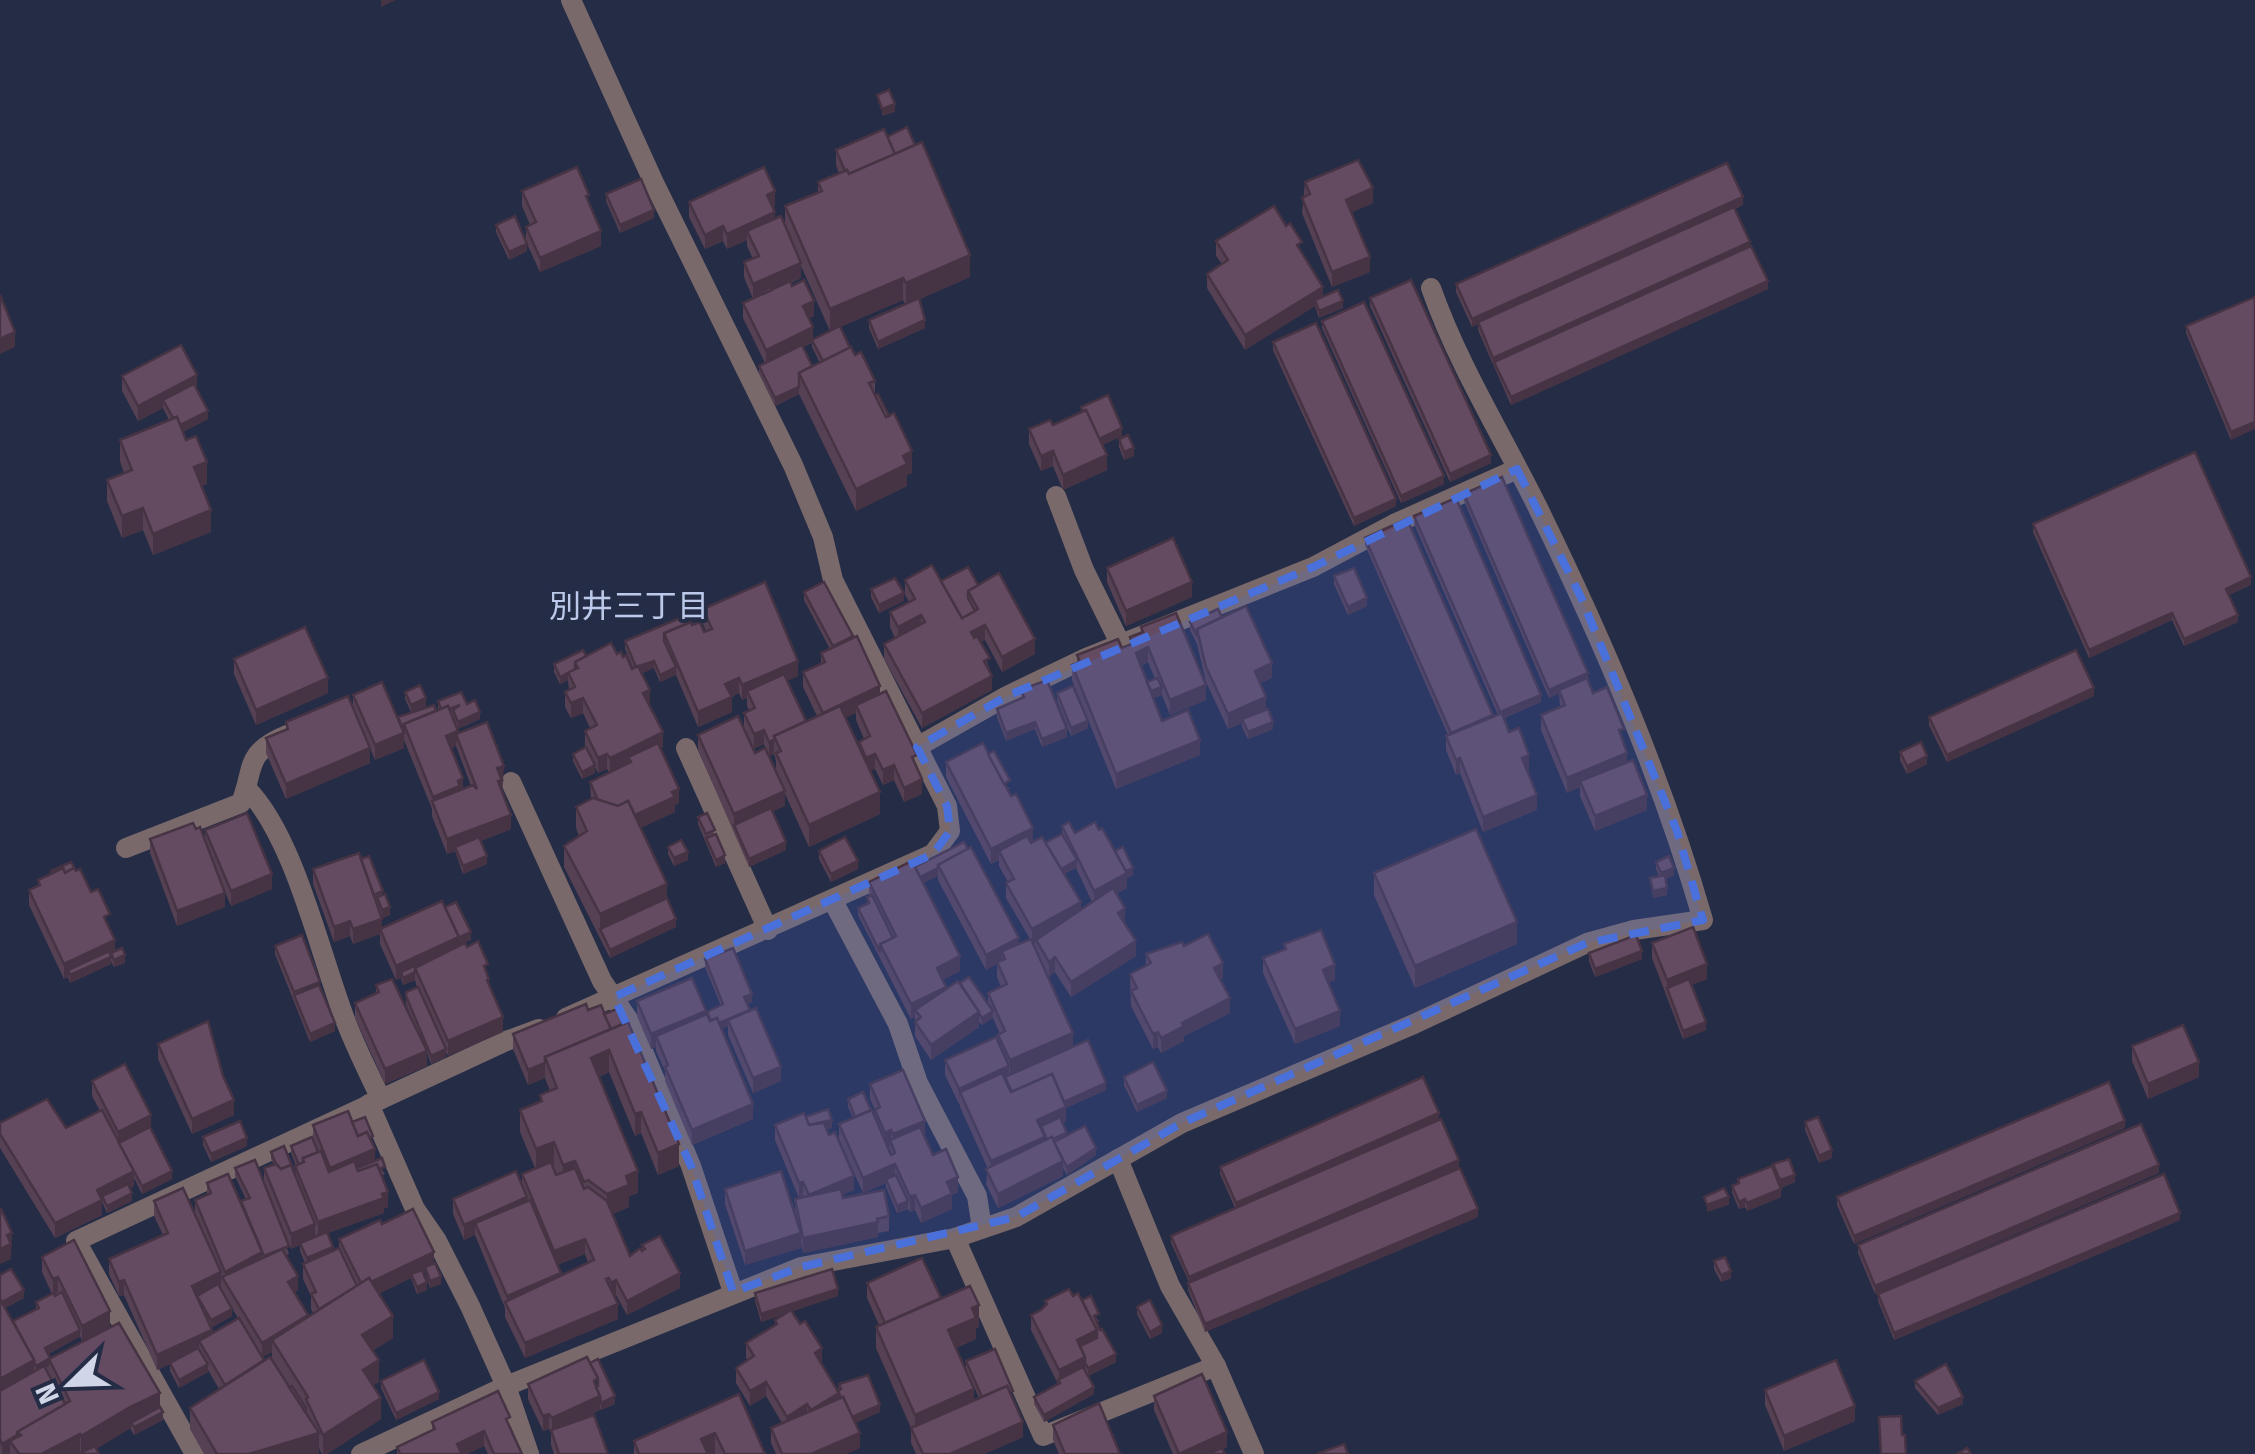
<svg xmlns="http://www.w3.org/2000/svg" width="2255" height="1454" viewBox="0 0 2255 1454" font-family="'Fira Sans','Noto Sans JP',sans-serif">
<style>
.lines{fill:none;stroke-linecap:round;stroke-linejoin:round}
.street{stroke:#7a696a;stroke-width:20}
.wall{fill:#564053;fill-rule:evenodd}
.shaded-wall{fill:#463444}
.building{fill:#644b61;stroke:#463444;stroke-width:2.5}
.marked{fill:#4a70dc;fill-opacity:0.2;stroke:#4a70dc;stroke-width:8;stroke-dasharray:20 12;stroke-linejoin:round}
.labels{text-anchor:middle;stroke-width:8;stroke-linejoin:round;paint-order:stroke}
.neighbourhood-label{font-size:32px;fill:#bdc9ea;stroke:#242c46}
</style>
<rect width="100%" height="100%" fill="#242c46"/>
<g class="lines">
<g class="street">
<polyline points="1056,496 1084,570 1120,643"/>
<polyline points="917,747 1007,696 1086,658 1313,567 1394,524 1517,469"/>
<polyline points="686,748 768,930"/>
<polyline points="511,782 602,981 632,1025 691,1166 733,1292"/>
<path d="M247,789c48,49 73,166 99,233 10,26 23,52 35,77"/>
<path d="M126,848l115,-45c14,-36 3,-50 46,-68"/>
<polyline points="833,901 898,1024 918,1083 977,1196 982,1228"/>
<polyline points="566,1018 933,854 950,831 947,806 833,580 823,537 793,465 654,183 571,0"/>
<polyline points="369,1104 415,1209 437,1241 470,1306 506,1386 529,1454"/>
<polyline points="1118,1159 1170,1286 1216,1366 1254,1454"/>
<polyline points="955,1238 1043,1436 1216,1366"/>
<polyline points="195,1454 76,1241 506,1041 539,1029"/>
<path d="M361,1454l145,-68 295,-119 154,-29 61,-21 166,-94 232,-99 173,-81 47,-13 69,-10c-41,-142 -100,-279 -165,-412 -36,-73 -80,-143 -107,-220"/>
</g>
</g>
<g class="wall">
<path d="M887,137l83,140 -50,22 5,29 -47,21 -9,-21v-8l36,-16 -2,-4 -63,27 10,21 25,33v14l37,78 -5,2v11l-51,25 -57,-117 -24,12 -16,-33v-7l6,-3 -22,-45v-15l10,-4 -9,-22v-15l9,-3 -6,-13v-6l-20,9 -4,-8 -18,8 -16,-32v-15l86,4 -3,1 3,12 10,6v-19l33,-14v-10l21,-8 -3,-9v-15zM801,266l29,65 -17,8 -4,-21 5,-2 -23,-33 10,-5zM812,343v4l8,16 -8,3 -9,-19z"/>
<polygon points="1305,182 1373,203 1352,212 1370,272 1332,287 1302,213"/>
<polygon points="522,191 589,203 601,246 540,272 527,244 527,251 509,260 496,232 496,225 526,241 526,227 530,225 522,206"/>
<polygon points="606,194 654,218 620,233 606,201"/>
<polygon points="1743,205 1735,209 1768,289 1511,405 1478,330 1478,324 1472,327 1456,292 1456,284"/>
<polygon points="1216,241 1302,253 1323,297 1343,308 1319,318 1315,306 1245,350 1207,288 1207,274 1222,264 1216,256"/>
<polygon points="2255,297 2231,440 2186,333 2186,326"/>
<polygon points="1370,298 1491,463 1450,482 1370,306"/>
<polygon points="1322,321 1444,484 1401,503 1322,328"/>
<polygon points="1273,342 1396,506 1354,526 1273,350"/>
<polygon points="122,376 197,389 208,419 183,432 207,484 202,486 211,532 153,555 143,530 122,538 107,501 107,480 124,473 120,461 120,440 169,420 163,408 138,421 122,391"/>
<polygon points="1081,407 1122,436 1102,445 1107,470 1063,490 1053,466 1041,471 1029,444 1029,429 1053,425 1081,412"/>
<polygon points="1119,439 1134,456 1124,460 1119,447"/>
<polygon points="1464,494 1588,681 1593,693 1624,743 1627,762 1647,810 1595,831 1580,796 1580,787 1567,793 1541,730 1541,715 1560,707 1559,694 1549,698 1464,501"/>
<polygon points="1414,516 1541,702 1504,718 1509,732 1529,770 1527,771 1537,810 1483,832 1460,773 1456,775 1446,750 1446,736 1448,735 1365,545 1365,538 1493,717 1498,715 1414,524"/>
<polygon points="2033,524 2251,585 2229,595 2238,622 2184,646 2172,620 2089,658 2033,532"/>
<polygon points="1107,568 1192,597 1126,626 1107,582"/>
<polygon points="1334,576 1367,606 1348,615 1334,584"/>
<polygon points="905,580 941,581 978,585 1035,654 1002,672 985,640 981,642 990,671 992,690 922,728 884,659 884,644 895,638 890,627 890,612 909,602 905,595"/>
<polygon points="871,589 904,601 879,613 871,597"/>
<path d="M804,592l49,46 64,130 5,26 -18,8 -10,-22 -11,5 -8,-16 -5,2 10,43 -71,33 -24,-53v12l-12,5 13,39 -37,17 -51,-117v-15l57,18 11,-3 -2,-6 -10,5 -10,-22v-14l5,-3 -2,-4v-8l-5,2 -3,-7 -8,4 1,15 -34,15 -22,-52 -16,7 -6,-14 -12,5 7,32 14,42 -3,1 19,55 -4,2v7l-35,16 36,99 -66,31 -46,-91v-21l15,-10 -3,-8v-21l15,-8 -1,-17 19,-10 -2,-3 -9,4 -3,-6v6l-13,6 -9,-18v-7l12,-7v-16l5,-3 -7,-15 -12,5 -6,-11v-15l4,-2 -1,-10 -8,4 -6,-12v-8l32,-8 31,-2 6,3 9,12 1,-1 -8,-19v-8l63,-18 16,9 2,-1 -3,-7v-15l95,67 -11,5 19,40 11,-5 -14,-29v-15l18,-8v-11l9,-4 -26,-49zM856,713v7l8,19 -5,3v5l-14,-29zM774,754l2,7v10l-7,-15z"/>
<polygon points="1222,617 1272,678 1260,683 1266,710 1273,729 1248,739 1242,727 1242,723 1228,729 1206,682 1197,644 1190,630 1190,622"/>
<path d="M1141,627l65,73 -36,15 -8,-20 -9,3 9,23 38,34 -84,34 -44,-109v-15l5,-2v-8l45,-7 8,-3v-8l11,-4zM1148,662l7,17 -8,3 -6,-16z"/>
<polygon points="234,659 328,693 256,725 234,674"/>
<polygon points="1021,690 1067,737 1042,747 1035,729 1006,741 997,717 997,709 1022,698"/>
<polygon points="405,692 426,706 411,712 405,699"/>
<polygon points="1057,693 1088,728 1071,736 1057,700"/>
<path d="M353,695l45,25 40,-10v-9l29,3 13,15 -22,10 -6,-13 6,17 46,48h-2v10l9,38 -30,12 6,23 -24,10 -8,-23 -8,3 -15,-38v-7l-28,-69v8l-29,12 -5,-12v15l-84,36 -20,-46v-15l20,-8v-8l67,-14zM456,746l15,40 -8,3 -12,-41z"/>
<polygon points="2094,696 1947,762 1929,725 1929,717"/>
<polygon points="1900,752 1927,764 1907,774 1900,760"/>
<path d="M946,762l64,26 -3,2 26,52 12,1 17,-9v-8l13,7 24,-3 34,45 -6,3v10l-11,6 20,62 -65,41 -16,-25 -6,5 -3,-5 27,75 33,43 -40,18v13l-4,2 5,13 29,19 -29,20 -4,-7v8l-65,32 -12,-24 2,-15 -28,-62v-4l-1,1 -14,-29v-15l53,-17v-8l2,-1 -7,-16 -11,7 -3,-3v5l-48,33 -16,-24v-19l-4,2 -53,-104v-7l9,-4v-7l2,-1v-14l46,-15 49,-25 55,102 11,-5 -24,-41v-15l2,-1 -9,-16v-6l-8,4 -45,-87zM1076,868l16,34 -11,8 -17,-36zM938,876v4l48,90 11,-6v13l4,10 -13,6v11l-28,-21 -14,6 -3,-9 17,-9 -37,-88z"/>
<polygon points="698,817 715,834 725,863 716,867 698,824"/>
<polygon points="196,829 205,842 205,830 272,889 231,906 222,885 225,907 177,926 150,853 150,839"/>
<polygon points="668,847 688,860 674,866 668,854"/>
<polygon points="819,851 858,869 831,882 819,859"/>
<polygon points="361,859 383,895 390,915 382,918 378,909 382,928 445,907 471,940 459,945 488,977 489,986 503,1032 448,1056 446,1052 446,1057 431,1064 427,1053 427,1066 385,1084 355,1018 355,1003 376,993 376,985 418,1034 406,1004 406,996 417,987 415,980 403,985 401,978 396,980 380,944 380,934 353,944 350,936 334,942 313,884 313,869"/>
<polygon points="1656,862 1674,875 1665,879 1667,895 1653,898 1650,878 1659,876 1656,869"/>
<polygon points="51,871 110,929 115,951 125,963 114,967 111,961 111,964 70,983 68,977 64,979 29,905 29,890 38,886 38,880 51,874"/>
<polygon points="1374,873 1517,944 1415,988 1374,895"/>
<polygon points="1652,943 1707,979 1691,985 1706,1030 1683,1039 1652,958"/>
<polygon points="1284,944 1335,980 1328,983 1340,1026 1295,1044 1263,973 1263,958 1284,949"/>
<polygon points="275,946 335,1031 310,1042 275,954"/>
<polygon points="1184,946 1223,978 1220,980 1230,1013 1184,1036 1184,1041 1161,1053 1158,1047 1153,1049 1131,1006 1130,974 1146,965 1146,954"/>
<polygon points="1589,953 1642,959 1595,977 1589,961"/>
<polygon points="705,959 752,1002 747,1004 781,1081 753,1093 728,1035 728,1026 722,1029 753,1119 692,1145 665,1081 665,1071 656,1051 656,1047 651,1049 637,1016 637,1001 706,1015 721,1006 705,967"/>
<path d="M586,1004l93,162 -21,9 -17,-42 -6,3 -26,-64 -10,5 39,116 -9,3v11l-16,7 17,42 12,-6v-5l38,43 -53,27 -11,-20 -2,1 4,23 -93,39 -20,-41v-9l-30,-73 -11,5 -11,-26v-15l69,-14v-11l13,-6 -15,-36v-22l20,-8v-7l10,-4 -5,-13 -17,7 -15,-36v-15zM585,1254l3,9 -27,13 -4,-11z"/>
<polygon points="158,1044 234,1115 192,1134 158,1059"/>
<polygon points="2132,1046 2199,1077 2148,1099 2132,1061"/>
<polygon points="1124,1077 1167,1098 1137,1112 1124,1085"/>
<polygon points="92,1081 151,1129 172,1179 142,1194 134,1178 134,1186 130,1188 132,1201 107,1213 102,1202 102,1215 55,1238 0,1148 0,1123 66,1128 100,1111 92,1096"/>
<polygon points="870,1084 924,1136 933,1155 958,1192 952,1195 952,1209 921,1223 915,1210 910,1212 908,1209 897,1213 886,1187 886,1183 863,1193 839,1139 839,1124 853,1118 848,1107 848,1099 875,1117 875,1110 870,1099"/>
<polygon points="805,1117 832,1128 827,1129 854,1190 842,1195 843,1198 889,1216 889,1231 878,1233 878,1237 803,1253 801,1243 801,1248 745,1265 725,1204 725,1189 795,1216 795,1199 799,1198 775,1140 775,1125"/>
<polygon points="1439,1119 1459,1168 1366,1208 1478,1217 1205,1332 1188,1290 1189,1282 1171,1243 1171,1236 1235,1208 1220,1174 1220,1167"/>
<path d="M352,1122l21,22 2,16 10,14 -3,2 6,31 -4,1v5l-57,20 6,17 6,-2v-9l43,-15 52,39 7,21 -11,4 -5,-17 -2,1 4,18 -10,4 -6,-16 -33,16 15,44 -21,13 7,31 -6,3 8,34 -54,35h-5l-3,-6v6h-115l-14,-25v-21l29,-19 -11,-19v2l-29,16 -9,-17v-7l-13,6 -33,-75 -5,1 -10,-22v-15l54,-24 -9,-19v-15l41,13v-14l12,-5v-12l34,21 5,-5 -11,-23v-8l29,15v-15l10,-3 -3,-6v-7l24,23 1,-9 -5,-13v-7l22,-7v-14zM267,1190l24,59 9,-4v6l5,12 -2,1v15l8,17v13l2,4 -5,4 -14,-24 4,-3 -12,-35 3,-1zM226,1299l12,19 -26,15 -1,-5 21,-12zM272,1352v8h-8l-2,-3z"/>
<polygon points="1805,1122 1832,1158 1819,1163 1805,1130"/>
<polygon points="2125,1128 1854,1244 1837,1205 1837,1197"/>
<polygon points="203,1137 247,1146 211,1162 203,1145"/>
<polygon points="1773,1164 1795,1182 1781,1188 1781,1197 1747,1211 1745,1207 1739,1209 1732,1193 1732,1186 1738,1184 1738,1179 1773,1170"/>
<polygon points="2159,1173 1875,1294 1858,1253 1858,1245"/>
<polygon points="2180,1220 1894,1340 1878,1301 1878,1294"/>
<polygon points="42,1257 110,1326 82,1341 80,1336 48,1354 50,1359 160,1407 163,1420 134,1435 130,1428 96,1449 99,1454 0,1454 0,1275 24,1298 5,1308 13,1321 36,1309 36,1302 52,1294 42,1272"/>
<polygon points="1714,1261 1731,1278 1721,1282 1714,1269"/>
<polygon points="867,1283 941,1298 979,1327 976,1328 976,1339 956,1348 974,1401 979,1398 966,1369 966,1361 1012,1399 1023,1437 984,1454 916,1454 911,1443 911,1428 876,1348 876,1327 879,1325 867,1298"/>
<polygon points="755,1293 838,1296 792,1311 838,1391 839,1384 880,1412 855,1423 860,1448 846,1454 776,1454 771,1443 771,1428 782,1423 766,1396 750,1406 736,1383 736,1368 748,1360 746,1358 746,1343 775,1325 775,1320 785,1314 761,1322 755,1301"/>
<polygon points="1073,1296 1082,1300 1099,1321 1097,1323 1116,1362 1088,1376 1094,1394 1044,1422 1034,1404 1034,1397 1058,1384 1031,1330 1031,1315 1041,1310 1045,1306 1045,1301"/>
<polygon points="1137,1307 1162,1333 1150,1339 1137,1314"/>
<polygon points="381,1381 439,1399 396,1420 381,1388"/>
<polygon points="1915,1381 1963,1404 1938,1415 1915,1388"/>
<polygon points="528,1384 615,1404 601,1410 600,1409 600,1410 578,1421 608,1454 554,1454 551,1445 551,1432 549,1429 543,1431 528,1399"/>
<polygon points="1765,1390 1855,1421 1784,1451 1765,1405"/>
<polygon points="739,1394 765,1454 634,1454 634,1441"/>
<polygon points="1154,1396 1227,1447 1223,1449 1225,1454 1173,1454 1154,1410"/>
<polygon points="432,1422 510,1427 522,1454 488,1454 484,1446 467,1454 397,1454 397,1447 432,1430"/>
<polygon points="1053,1425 1120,1454 1059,1454 1053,1440"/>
</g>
<g class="shaded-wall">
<polygon points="381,0 396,0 381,7"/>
<polygon points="895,104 895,112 882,116 882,109"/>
<polygon points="1373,188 1373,203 1346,215 1346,200"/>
<polygon points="775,191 775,206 767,210 767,195"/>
<polygon points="1743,197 1743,205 1472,327 1472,319"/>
<polygon points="654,210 654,218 620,233 620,225"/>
<polygon points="775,212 775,227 747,231 747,240 727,249 727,234"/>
<polygon points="723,226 723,241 705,249 705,235"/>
<polygon points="601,231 601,246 540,272 540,258"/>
<polygon points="1750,242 1750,249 1494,362 1493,365 1493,358"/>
<polygon points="527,244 527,251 509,260 509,252"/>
<polygon points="970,255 970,277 906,305 906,283"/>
<polygon points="1370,257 1370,272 1332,287 1332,272"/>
<polygon points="801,263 801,278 753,299 753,284"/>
<polygon points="903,278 903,300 830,331 830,309"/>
<polygon points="1768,281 1768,289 1511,405 1511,397"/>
<polygon points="1323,287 1323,301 1315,300 1315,306 1245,350 1245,335"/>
<polygon points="814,301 814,316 803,321 803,306"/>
<polygon points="1343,301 1343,308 1319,318 1319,311"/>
<polygon points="925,320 925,328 878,349 878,342"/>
<polygon points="813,327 813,342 766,365 766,350"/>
<polygon points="15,332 15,347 0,354 0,339"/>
<polygon points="197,375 197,390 163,400 163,408 138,421 138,406"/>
<polygon points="799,387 799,394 775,406 775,398"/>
<polygon points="208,411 208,419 177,435 177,427"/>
<polygon points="2255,422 2255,429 2231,440 2231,432"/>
<polygon points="1122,428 1122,436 1096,448 1096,440"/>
<polygon points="1134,448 1134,456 1124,460 1124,452"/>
<polygon points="912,451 912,473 907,475 907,486 856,511 856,489 903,456"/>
<polygon points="1053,451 1053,466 1041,471 1041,456"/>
<polygon points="1107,455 1107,470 1063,490 1063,475"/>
<polygon points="1491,455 1491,463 1450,482 1450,474"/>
<polygon points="207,462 207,484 194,489 194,467"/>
<polygon points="1444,476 1444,484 1401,503 1401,496"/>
<polygon points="1396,499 1396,506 1354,526 1354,518"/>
<polygon points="143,508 143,530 122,538 122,516"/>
<polygon points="211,510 211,532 153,555 153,534"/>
<polygon points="2251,577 2251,585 2226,596 2226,589"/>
<polygon points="1192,582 1192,597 1126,626 1126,611"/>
<polygon points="904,593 904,601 879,613 879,605"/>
<polygon points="1367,598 1367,606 1348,615 1348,607"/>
<polygon points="2172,613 2172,620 2089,658 2089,650"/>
<polygon points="921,615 921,630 898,642 898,627"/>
<polygon points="2238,615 2238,622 2184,646 2184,639"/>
<polygon points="985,625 985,640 971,647 971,632"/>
<polygon points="1035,639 1035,654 1002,672 1002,657"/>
<polygon points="1148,647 1148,662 1136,668 1136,653"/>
<polygon points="654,661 654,668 637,676 637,668"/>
<polygon points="798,661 798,676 750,697 747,691 747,698 742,700 742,685"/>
<polygon points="1272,663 1272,678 1255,686 1255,671"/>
<polygon points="676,667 676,675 660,682 660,675"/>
<polygon points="568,673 568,680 560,684 560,677"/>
<polygon points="1588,673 1588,681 1559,690 1559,694 1549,698 1549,690"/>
<polygon points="992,676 992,690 922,728 922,713"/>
<polygon points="328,678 328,693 256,725 256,710"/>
<polygon points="739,678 739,693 725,699 725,684"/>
<polygon points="1206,685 1206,700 1170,715 1170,700"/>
<polygon points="880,686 880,701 856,705 856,713 823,728 823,713"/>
<polygon points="1162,687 1162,695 1149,700 1149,692"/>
<polygon points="2094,688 2094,696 1947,762 1947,755"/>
<polygon points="650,690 650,705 643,693"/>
<polygon points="1541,695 1541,702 1500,719 1500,712"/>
<polygon points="732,697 732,712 698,727 698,712"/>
<polygon points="1266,697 1266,712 1242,719 1242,723 1228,729 1228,714"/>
<polygon points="426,698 426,706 411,712 411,705"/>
<polygon points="583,698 583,713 571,718 571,703"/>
<polygon points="480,712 480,719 458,729 458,722"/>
<polygon points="1088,721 1088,728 1071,736 1071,728"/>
<polygon points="1035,722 1035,729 1006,741 1006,733"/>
<polygon points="1273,722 1273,729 1248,739 1248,732"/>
<polygon points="1067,729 1067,737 1042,747 1042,739"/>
<polygon points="764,730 764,744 754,749 754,734"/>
<polygon points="458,731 456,746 446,751 446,736"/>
<polygon points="663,732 663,747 631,762 628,757 628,764 610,773 610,758"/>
<polygon points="404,733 404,748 375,760 375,745"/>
<polygon points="774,739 774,754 769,756 769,742"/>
<polygon points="1200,740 1200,755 1116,789 1116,774"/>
<polygon points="370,748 370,763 286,799 286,784"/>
<polygon points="1627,753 1627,768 1580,781 1580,787 1567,793 1567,778"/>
<polygon points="607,754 607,769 598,773 598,758"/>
<polygon points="875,754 875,769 866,773 866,758"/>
<polygon points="1529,755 1529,770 1522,773 1522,758"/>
<polygon points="1927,756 1927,764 1907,774 1907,766"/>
<polygon points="1460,758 1460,773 1456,775 1456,760"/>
<polygon points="595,765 595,773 582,779 582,772"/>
<polygon points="894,765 894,780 883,785 883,770"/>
<polygon points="504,766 502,795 498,796 497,768"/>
<polygon points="463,778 463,793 433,804 433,797"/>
<polygon points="922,779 922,794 904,802 904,788"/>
<polygon points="679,789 679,803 675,805 675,812 632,832 632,817"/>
<polygon points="785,791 785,806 735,828 734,825 734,829 734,814"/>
<polygon points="880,792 880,814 809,847 809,825"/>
<polygon points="1537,795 1537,810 1483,832 1483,817"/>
<polygon points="1647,795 1647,810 1595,831 1595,816"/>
<polygon points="511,815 511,829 456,851 455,847 455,851 447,854 447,839"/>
<polygon points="1033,828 1033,843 999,851 999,860 991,864 991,849"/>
<polygon points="786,842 786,850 749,867 749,859"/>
<polygon points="688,852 688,860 674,866 674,858"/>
<polygon points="725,855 725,863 716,867 716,860"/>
<polygon points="487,856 487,864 463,874 463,866"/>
<polygon points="1077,860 1077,867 1056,879 1056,872"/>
<polygon points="858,861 858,869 831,882 831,874"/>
<polygon points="938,868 938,876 917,886 917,879"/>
<polygon points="1133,868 1133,875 1127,878 1127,888 1094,906 1094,891 1122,872"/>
<polygon points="1674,868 1674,875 1661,881 1661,873"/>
<polygon points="272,874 272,889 231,906 231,891"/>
<polygon points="667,884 667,906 600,929 600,914"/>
<polygon points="1667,888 1667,895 1653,898 1653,891"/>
<polygon points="225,893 225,907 177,926 177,911"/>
<polygon points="1081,902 1081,917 1032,944 1032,929"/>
<polygon points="390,907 390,915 382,918 382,910"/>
<polygon points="1125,908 1125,923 1118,913"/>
<polygon points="382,919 382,933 380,929 380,934 353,944 353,929"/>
<polygon points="676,919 676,927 610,958 610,950"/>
<polygon points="350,921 350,936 334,942 334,927"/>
<polygon points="1517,922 1517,944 1415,988 1415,966"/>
<polygon points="471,932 471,940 401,972 401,978 396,980 396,966"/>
<polygon points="1019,938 1019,952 1002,951 1002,961 986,970 986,955"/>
<polygon points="115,940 115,955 111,953 111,964 70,983 70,975 68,970 68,977 64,979 64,964"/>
<polygon points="1136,941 1136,956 1071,997 1071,982"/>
<polygon points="1642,951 1642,959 1595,977 1595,969"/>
<polygon points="125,955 125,963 114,967 114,960"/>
<polygon points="960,956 960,971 937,983 937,968"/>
<polygon points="1055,957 1055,972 1049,977 1049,962"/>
<polygon points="1223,963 1223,978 1214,983 1214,968"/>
<polygon points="1707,964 1707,979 1670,994 1667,988 1667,980"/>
<polygon points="1335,965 1335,980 1323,985 1323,970"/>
<polygon points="415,972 415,980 403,985 403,978"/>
<polygon points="946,987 946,1002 915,1010 915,1017 911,1019 911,1004"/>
<polygon points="752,994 752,1002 744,1005 744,997"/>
<polygon points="1230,998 1230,1013 1184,1036 1184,1041 1161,1053 1161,1038 1182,1023"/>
<polygon points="750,1010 728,1020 728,1026 712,1033 712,1026"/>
<polygon points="706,1011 706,1026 656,1036 656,1047 651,1049 651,1034"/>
<polygon points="993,1011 993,1018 982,1025 982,1018"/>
<polygon points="1340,1011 1340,1026 1295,1044 1295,1029"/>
<polygon points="979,1012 979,1027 931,1060 931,1045"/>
<polygon points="503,1017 503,1032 448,1056 448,1041"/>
<polygon points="1706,1022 1706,1030 1683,1039 1683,1031"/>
<polygon points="335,1023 335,1031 310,1042 310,1034"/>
<polygon points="1158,1032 1158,1047 1153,1049 1153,1034"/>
<polygon points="1073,1033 1073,1048 1010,1075 1010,1060"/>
<polygon points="613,1035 609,1052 609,1072 591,1080 591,1059"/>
<polygon points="446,1049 446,1057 431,1064 431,1056"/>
<polygon points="427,1051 427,1066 385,1084 385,1069"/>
<polygon points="2199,1062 2199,1077 2148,1099 2148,1084"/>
<polygon points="545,1063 545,1078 528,1085 528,1070"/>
<polygon points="1009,1066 1009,1080 960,1092 959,1104 959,1089"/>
<polygon points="781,1067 781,1081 753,1093 753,1078"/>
<polygon points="1106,1083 1106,1090 1066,1108 1066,1121 1044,1132 1037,1120 1062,1103"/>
<polygon points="1167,1091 1167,1098 1137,1112 1137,1105"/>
<polygon points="234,1100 234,1115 192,1134 192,1119"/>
<polygon points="753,1104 753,1119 692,1145 692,1130"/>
<polygon points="641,1112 641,1133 635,1136 635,1114"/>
<polygon points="1439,1113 1439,1121 1236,1210 1236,1203"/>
<polygon points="151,1115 151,1130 118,1147 118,1132"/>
<polygon points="832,1120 832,1128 809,1135 809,1127"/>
<polygon points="925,1121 925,1136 893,1149 893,1134"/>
<polygon points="2125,1121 2125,1128 1854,1244 1854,1236"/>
<polygon points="891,1130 891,1144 890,1140 890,1146 885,1148 885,1133"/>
<polygon points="1045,1137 1045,1152 991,1176 991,1161"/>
<polygon points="247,1138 247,1146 211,1162 211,1154"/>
<polygon points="554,1142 554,1164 536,1171 536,1149"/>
<polygon points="679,1144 679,1166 658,1175 658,1153"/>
<polygon points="1096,1148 1096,1155 1067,1175 1067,1167"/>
<polygon points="375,1149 375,1164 330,1182 330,1168"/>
<polygon points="1832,1150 1832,1158 1819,1163 1819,1156"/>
<polygon points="1459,1160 1459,1168 1189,1284 1189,1277"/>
<polygon points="575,1161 575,1182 563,1187 563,1165"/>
<polygon points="1063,1161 1063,1176 998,1208 998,1194"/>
<polygon points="895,1164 895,1179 886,1179 886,1183 863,1193 863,1178"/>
<polygon points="2159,1165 2159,1173 1875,1294 1875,1286"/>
<polygon points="134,1171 134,1186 104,1201 102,1196 102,1215 55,1238 55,1223 97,1190"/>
<polygon points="172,1171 172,1179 142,1194 142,1186"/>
<polygon points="638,1171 638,1193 629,1196 629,1207 607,1216 607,1194 626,1176"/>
<polygon points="1795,1175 1795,1182 1780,1188 1780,1180"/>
<polygon points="854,1176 854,1190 809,1210 809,1195"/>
<polygon points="958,1177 958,1192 952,1195 952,1209 921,1223 921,1208 947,1182"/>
<polygon points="803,1182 803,1197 799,1198 799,1183"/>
<polygon points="1781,1189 1781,1197 1747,1211 1747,1203"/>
<polygon points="388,1192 388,1207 384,1208 384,1213 318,1237 318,1222"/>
<polygon points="132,1193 132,1201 107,1213 107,1206"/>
<polygon points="915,1195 915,1210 910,1212 910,1197"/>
<polygon points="527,1197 527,1212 475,1223 475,1235 464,1240 464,1225"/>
<polygon points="1729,1197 1729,1205 1707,1212 1707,1205"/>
<polygon points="1745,1199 1745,1207 1739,1209 1739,1202"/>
<polygon points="908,1201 908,1208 897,1213 897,1206"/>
<polygon points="1478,1209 1478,1217 1205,1332 1205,1324"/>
<polygon points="2180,1213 2180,1220 1894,1340 1894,1333"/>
<polygon points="878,1222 878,1237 803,1253 803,1238"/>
<polygon points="315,1224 315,1239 291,1249 291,1234"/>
<polygon points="12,1233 11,1259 0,1264 0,1249 7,1235"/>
<polygon points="801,1233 801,1248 745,1265 745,1251"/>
<polygon points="585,1239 585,1254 554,1266 554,1251"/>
<polygon points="333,1247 333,1255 307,1266 307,1258"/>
<polygon points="262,1252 262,1267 225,1283 225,1272"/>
<polygon points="434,1252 434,1267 425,1267 425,1271 413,1277 411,1274 411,1278 362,1302 362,1287"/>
<polygon points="1731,1271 1731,1278 1721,1282 1721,1275"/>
<polygon points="221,1272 221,1287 192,1301 192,1286"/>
<polygon points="561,1273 561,1288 507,1304 507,1296"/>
<polygon points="680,1273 680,1288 627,1315 627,1301"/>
<polygon points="298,1276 298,1290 288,1297 288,1282"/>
<polygon points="58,1277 58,1292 53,1294 53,1279"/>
<polygon points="441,1277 441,1284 430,1288 430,1281"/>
<polygon points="124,1280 124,1295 119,1296 119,1282"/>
<polygon points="616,1280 616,1295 611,1298 611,1283"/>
<polygon points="427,1282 427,1290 417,1294 417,1287"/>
<polygon points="838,1289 838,1296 761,1322 761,1314"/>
<polygon points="24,1290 24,1298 0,1311 0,1304"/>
<polygon points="618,1304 618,1319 525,1358 525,1343"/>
<polygon points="979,1305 979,1327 976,1328 976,1339 948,1351 948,1330 972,1308"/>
<polygon points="232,1309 232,1316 211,1328 211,1320"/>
<polygon points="110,1311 110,1326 82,1341 82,1326"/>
<polygon points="308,1315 308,1330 272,1340 272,1352 262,1357 262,1343"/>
<polygon points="393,1316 393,1338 362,1357 362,1335"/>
<polygon points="1162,1325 1162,1333 1150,1339 1150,1332"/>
<polygon points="80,1330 80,1337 45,1356 45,1348"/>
<polygon points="212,1330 212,1345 199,1341 199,1351 157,1370 157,1355"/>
<polygon points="1097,1330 1097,1345 1080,1353 1077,1340"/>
<polygon points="822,1348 822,1363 815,1368 815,1353"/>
<polygon points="1116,1354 1116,1362 1088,1376 1088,1368"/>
<polygon points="1085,1357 1085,1372 1059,1382 1059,1370"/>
<polygon points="50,1358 49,1366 36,1373 36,1366"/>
<polygon points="34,1360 34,1374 0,1394 0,1379"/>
<polygon points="379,1360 379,1382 363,1392 363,1370"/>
<polygon points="208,1364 208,1372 179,1388 179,1380"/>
<polygon points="766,1382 766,1396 750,1406 750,1391"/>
<polygon points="1094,1387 1094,1394 1044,1422 1044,1415"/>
<polygon points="974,1389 974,1411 915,1437 915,1415"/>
<polygon points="439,1392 439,1399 396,1420 396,1413"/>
<polygon points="160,1393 160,1413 163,1412 163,1420 134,1435 134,1427 131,1423 131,1428 88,1454 81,1454 81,1436 130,1407"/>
<polygon points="839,1393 839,1408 811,1410"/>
<polygon points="600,1396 600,1410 552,1433 552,1418"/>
<polygon points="615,1396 615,1404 601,1410 601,1403"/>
<polygon points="1963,1397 1963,1404 1938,1415 1938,1408"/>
<polygon points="381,1398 381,1419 327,1454 323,1454 323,1435"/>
<polygon points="807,1404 807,1419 787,1432 787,1417"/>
<polygon points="880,1405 880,1412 849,1426 849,1418"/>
<polygon points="1855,1406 1855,1421 1784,1451 1784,1436"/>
<polygon points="549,1414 549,1429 543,1431 543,1416"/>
<polygon points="1023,1422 1023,1437 984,1454 950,1454"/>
<polygon points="484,1431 484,1446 467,1454 457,1454 457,1444"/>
<polygon points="1227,1432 1227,1447 1212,1454 1179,1454"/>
<polygon points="319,1433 319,1454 249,1454"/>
<polygon points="715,1433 715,1454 701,1454 701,1439"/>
<polygon points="860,1433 860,1448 846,1454 811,1454"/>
<polygon points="80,1434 80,1454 41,1454"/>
<polygon points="17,1435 17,1450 10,1441 10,1454 2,1454 2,1444"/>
</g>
<g class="building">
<polygon points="889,90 895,104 882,109 877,95"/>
<polygon points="907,127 915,145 895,154 887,137"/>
<polygon points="884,129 895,154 849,174 847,170 845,171 836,150"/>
<polygon points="922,142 970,255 906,283 903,278 830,309 785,206 822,191 818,182 847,170 849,174"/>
<polygon points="1358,160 1373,188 1346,200 1370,257 1332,272 1302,198 1310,194 1305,182"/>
<polygon points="1727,163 1743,197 1472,319 1456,284"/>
<polygon points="577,167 589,195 586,196 601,231 540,258 526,227 536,222 522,191"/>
<polygon points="764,167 775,191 767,195 775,212 727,234 723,226 705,235 689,202"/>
<polygon points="641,179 654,210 620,225 606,194"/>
<polygon points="1274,206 1286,226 1290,223 1302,242 1297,245 1323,287 1245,335 1207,274 1228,260 1216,241"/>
<polygon points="1734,207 1750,242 1493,358 1478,322"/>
<polygon points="515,216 527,244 509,252 496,225"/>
<polygon points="781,216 801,263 753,284 744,262 759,256 747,231"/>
<polygon points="1751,246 1768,281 1511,397 1494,362"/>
<polygon points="804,280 814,301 803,306 813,327 766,350 743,303 790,281 792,286"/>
<polygon points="1411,280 1491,455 1450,474 1370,298"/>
<polygon points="771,287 772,290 756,297 755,295"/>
<polygon points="1338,290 1343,301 1319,311 1315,300"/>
<polygon points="0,295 15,332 0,339"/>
<polygon points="2255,297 2255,422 2231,432 2186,326"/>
<polygon points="919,298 925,320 878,342 869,320"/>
<polygon points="1364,302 1444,476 1401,496 1322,321"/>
<polygon points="1316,323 1396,499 1354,518 1273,342"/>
<polygon points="840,326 850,348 823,361 812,340"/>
<polygon points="181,345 197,375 138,406 122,376"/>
<polygon points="802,345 812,366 799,373 799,387 775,398 759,366"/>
<polygon points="851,347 855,355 861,352 875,381 869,383 886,417 894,413 912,451 903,456 907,464 856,489 799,373"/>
<polygon points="194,384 208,411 180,425 177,417 173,418 163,400"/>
<polygon points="878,394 889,416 886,417 875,395"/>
<polygon points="1108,395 1122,428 1099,439 1086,410 1083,411 1081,407"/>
<polygon points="1086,410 1107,455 1063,475 1053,451 1041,456 1029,429 1050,420 1053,425"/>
<polygon points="177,417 186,440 196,436 207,462 194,467 211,510 153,534 143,508 122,516 107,480 132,470 120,440"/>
<polygon points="1128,435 1134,448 1124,452 1119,439"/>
<polygon points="2195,452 2251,577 2226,589 2238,615 2184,639 2172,613 2089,650 2033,524"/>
<polygon points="1502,477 1588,673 1549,690 1464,494"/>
<polygon points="1456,498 1541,695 1500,712 1414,516"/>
<polygon points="1407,519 1493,715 1451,733 1365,538"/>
<polygon points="1173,538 1192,582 1126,611 1107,568"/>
<polygon points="932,565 962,618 978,609 968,591 999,573 1035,639 1002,657 985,625 971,632 974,638 977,636 990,658 984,661 992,676 922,713 884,644 925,622 921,615 898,627 890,612 915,599 905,580"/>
<polygon points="968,567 978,585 968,591 968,598 975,611 962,618 941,581"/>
<polygon points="1354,568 1367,598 1348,607 1334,576"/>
<polygon points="895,578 904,593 879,605 871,589"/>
<polygon points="765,582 798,661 742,685 739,678 725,684 732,697 698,712 664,633 691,622 692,625 700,622 704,632 712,629 703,609"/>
<polygon points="824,582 853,636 833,646 804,592"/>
<polygon points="1246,606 1272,663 1255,671 1266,697 1228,714 1206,667 1197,629"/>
<polygon points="1218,609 1222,617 1197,629 1197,636 1190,622"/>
<polygon points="1176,613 1206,685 1170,700 1148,647 1136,653 1162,721 1188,710 1200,740 1116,774 1072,665 1080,662 1077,655 1118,639 1122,648 1132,644 1130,637 1143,632 1141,627"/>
<polygon points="685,616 688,623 664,633 664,641 676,667 660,675 654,661 636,667 625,641"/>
<polygon points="305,627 328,678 256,710 234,659"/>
<polygon points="857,636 880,686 823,713 803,672 825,662 821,653"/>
<polygon points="611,643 617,654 621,652 623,657 626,655 632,669 638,666 650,690 643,693 663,732 610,758 607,754 598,758 585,731 597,725 583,698 571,703 565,692 575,687 568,672 578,668 575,662"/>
<polygon points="583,650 586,656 575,662 575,669 560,677 554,664"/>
<polygon points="2076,650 2094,688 1947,755 1929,717"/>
<polygon points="784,674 806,721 774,736 775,739 769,742 764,730 754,734 744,713 755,708 747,691"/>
<polygon points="1157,678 1162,687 1151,691 1147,682"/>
<polygon points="1587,678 1593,693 1607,687 1624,729 1619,730 1627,753 1567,778 1541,715 1565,705 1559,690"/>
<polygon points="1047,680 1067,729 1042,739 1035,722 1006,733 997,709 1024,697 1021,690"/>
<polygon points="382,682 404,733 375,745 353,695"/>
<polygon points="420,685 426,698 411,705 405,692"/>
<polygon points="1073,686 1088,721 1071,728 1057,693"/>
<polygon points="886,691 917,755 912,757 922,779 904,788 894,765 883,770 875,754 866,758 859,742 870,736 856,705"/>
<polygon points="461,692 467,704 475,700 480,712 458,722 453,710 460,705 449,709 448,706 441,709 438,701"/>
<polygon points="348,696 370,748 286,784 266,738 288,729 286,722"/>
<polygon points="434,705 436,711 404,724 404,732 398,717"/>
<polygon points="448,706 458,731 446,736 463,778 458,781 460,786 433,797 404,724"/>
<polygon points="840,706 880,792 809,825 776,753 781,751 774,736"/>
<polygon points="1268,709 1273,722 1248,732 1242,719"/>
<polygon points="1502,713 1509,732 1519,728 1529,755 1522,758 1537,795 1483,817 1460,758 1456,760 1446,736"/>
<polygon points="738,716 755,753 765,748 785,791 734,814 698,735"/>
<polygon points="487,722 504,766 497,768 502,780 498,781 511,815 447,839 432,801 473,785 477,789 456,734"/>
<polygon points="1921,742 1927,756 1907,766 1900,752"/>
<polygon points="658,743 679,789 672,792 675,797 635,815 628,801 618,806 598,800 590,782 631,762 628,757"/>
<polygon points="983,743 1011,796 1016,794 1033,828 991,849 946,762"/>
<polygon points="586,747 595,765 582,772 573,754"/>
<polygon points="994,751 1010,780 1004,784 988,754"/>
<polygon points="1633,760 1647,795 1595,816 1580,781"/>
<polygon points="593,798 618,806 628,801 667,884 600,914 564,846 587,831 576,807"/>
<polygon points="771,808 786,842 749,859 734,825"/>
<polygon points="247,813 272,874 231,891 205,830"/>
<polygon points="707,813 715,830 706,834 698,817"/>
<polygon points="1069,822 1075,833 1095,822 1099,830 1102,828 1127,873 1094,891 1062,826"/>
<polygon points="193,823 196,829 200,827 225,893 177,911 150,839"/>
<polygon points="1476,829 1517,922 1415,966 1374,873"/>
<polygon points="716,834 725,855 716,860 706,838"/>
<polygon points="1062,834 1077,860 1061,869 1045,843"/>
<polygon points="1027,836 1031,843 1042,837 1081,902 1032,929 1006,883 1014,879 999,851"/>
<polygon points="479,837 487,856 463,866 455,847"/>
<polygon points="845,837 858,861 831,874 819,851"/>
<polygon points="681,840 688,852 674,858 668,847"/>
<polygon points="964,842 968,849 938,865 938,868 920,877 915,867"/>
<polygon points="971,847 1019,938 986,955 938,865"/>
<polygon points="1123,847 1133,868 1126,871 1115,851"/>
<polygon points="359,853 382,919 353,929 350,921 334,927 313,869"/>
<polygon points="369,856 383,891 374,895 361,859"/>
<polygon points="1669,856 1674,868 1661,873 1656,862"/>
<polygon points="912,861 960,956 937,968 946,987 911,1004 880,944 896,936 869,882"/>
<polygon points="71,862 76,871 74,868 65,873 63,868 52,874 51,871"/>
<polygon points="63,868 65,873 74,868 76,871 80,869 91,892 98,889 110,914 104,917 115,940 64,964 29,890 40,885 38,880"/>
<polygon points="1665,875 1667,888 1653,891 1650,878"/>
<polygon points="1113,888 1125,908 1118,913 1136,941 1071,982 1055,957 1049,962 1036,940"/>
<polygon points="385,894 390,907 382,910 377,897"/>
<polygon points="872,895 893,938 880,944 880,952 858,908 869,903 867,897"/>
<polygon points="667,898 676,919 610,950 600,929"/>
<polygon points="442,901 459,937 396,966 380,929"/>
<polygon points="456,902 471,932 456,939 459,937 445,907"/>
<polygon points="1693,927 1707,964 1667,980 1652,943"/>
<polygon points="1321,930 1335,965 1323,970 1340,1011 1295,1029 1263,958 1286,949 1284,944"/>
<polygon points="1208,934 1223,963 1214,968 1230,998 1182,1023 1184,1026 1161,1038 1158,1032 1153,1034 1131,991 1137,988 1130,974 1151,963 1146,954 1182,942 1184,946"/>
<polygon points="302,935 320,982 294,992 275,946"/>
<polygon points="1636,935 1642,951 1595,969 1589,953"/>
<polygon points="1031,939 1073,1033 1010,1060 998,1035 1005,1031 988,993 1007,984 997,962 1005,959 1002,951"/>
<polygon points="478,941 488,964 484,966 489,979 487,980 503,1017 448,1041 415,968 465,943 467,947"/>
<polygon points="459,945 415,968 415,972 403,978 401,972"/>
<polygon points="122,948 125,955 114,960 111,953"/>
<polygon points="733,948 752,994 744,997 750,1010 719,1023 717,1018 711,1021 707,1012 723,1004 705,959"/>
<polygon points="109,951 111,957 70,975 68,970"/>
<polygon points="969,977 993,1011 982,1018 960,983"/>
<polygon points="692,978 706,1011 651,1034 637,1001"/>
<polygon points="392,979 427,1051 385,1069 355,1003 379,992 376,985"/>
<polygon points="1689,979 1706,1022 1683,1031 1667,988"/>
<polygon points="958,981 979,1012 931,1045 915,1022 921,1017 915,1010"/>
<polygon points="319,985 335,1023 310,1034 294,995"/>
<polygon points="418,987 446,1049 431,1056 406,996 406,992"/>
<polygon points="586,1004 588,1010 601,1005 611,1029 545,1057 545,1063 528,1070 513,1034"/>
<polygon points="756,1008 781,1067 753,1078 728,1020"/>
<polygon points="617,1009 623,1024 611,1029 604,1014"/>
<polygon points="707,1014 710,1021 717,1018 753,1104 692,1130 665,1067 668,1065 656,1036"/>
<polygon points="208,1021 223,1076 234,1100 192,1119 158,1044"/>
<polygon points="628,1022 679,1144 658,1153 641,1112 635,1114 609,1050 591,1058 638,1171 626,1176 629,1185 607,1194 588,1180 584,1182 575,1161 563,1165 554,1142 536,1149 520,1110 542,1101 540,1095 557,1088 545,1057"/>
<polygon points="2183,1025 2199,1062 2148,1084 2132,1046"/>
<polygon points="996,1037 1009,1066 959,1089 945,1060"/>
<polygon points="1088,1040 1106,1083 1064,1102 1052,1074 1012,1092 1005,1077"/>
<polygon points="1153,1062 1167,1091 1137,1105 1124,1077"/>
<polygon points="125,1064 151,1115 118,1132 92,1081"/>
<polygon points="903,1070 925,1121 893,1134 891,1130 885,1133 875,1110 880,1107 870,1084"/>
<polygon points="1002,1073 1011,1092 1052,1074 1066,1107 1037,1120 1045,1137 991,1161 960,1092"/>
<polygon points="1423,1077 1439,1113 1236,1203 1220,1167"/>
<polygon points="2109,1082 2125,1121 1854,1236 1837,1197"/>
<polygon points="863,1092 871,1110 855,1117 848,1099"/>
<polygon points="47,1099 66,1128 102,1110 134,1171 97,1190 102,1200 55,1223 0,1134 0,1123"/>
<polygon points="828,1109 832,1120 809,1125 805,1117"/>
<polygon points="872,1110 891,1155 895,1153 890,1140 920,1127 933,1155 946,1149 958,1177 947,1182 952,1194 921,1208 915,1195 910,1197 895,1164 863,1178 839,1124"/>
<polygon points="348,1111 358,1136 367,1132 375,1149 330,1168 313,1125"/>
<polygon points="804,1113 809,1125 824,1123 829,1135 835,1132 854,1176 809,1195 803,1182 799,1183 775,1125"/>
<polygon points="365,1117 373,1136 370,1138 367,1132 358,1136 352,1122"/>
<polygon points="1060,1117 1067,1133 1053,1139 1052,1137 1047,1140 1041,1126"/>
<polygon points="1818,1117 1832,1150 1819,1156 1805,1122"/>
<polygon points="1441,1119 1459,1160 1189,1277 1171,1236"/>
<polygon points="240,1121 247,1138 211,1154 203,1137"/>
<polygon points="2141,1124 2159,1165 1875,1286 1858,1245"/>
<polygon points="1085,1126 1096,1148 1067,1167 1054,1142"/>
<polygon points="150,1127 172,1171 142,1186 119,1143"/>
<polygon points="312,1137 318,1152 303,1158 303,1163 299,1165 291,1146"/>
<polygon points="1052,1137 1063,1161 998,1194 986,1169"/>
<polygon points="284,1146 294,1171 291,1165 281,1169 276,1164 271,1152"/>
<polygon points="321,1151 329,1172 354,1161 358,1171 377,1164 388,1192 382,1194 384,1198 318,1222 295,1166 304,1162 303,1158"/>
<polygon points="382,1158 385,1167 379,1169 377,1164 358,1171 357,1168"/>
<polygon points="1789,1159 1795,1175 1780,1180 1773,1164"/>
<polygon points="255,1160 289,1246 264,1256 241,1201 250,1198 235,1168"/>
<polygon points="551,1162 556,1175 575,1168 584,1189 588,1187 607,1201 630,1256 640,1248 642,1251 645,1249 642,1245 660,1236 680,1273 627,1301 616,1280 611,1283 609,1278 606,1279 618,1304 525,1343 505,1302 594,1260 585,1239 554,1251 522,1174"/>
<polygon points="276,1164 281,1169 291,1165 315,1224 291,1234 264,1168"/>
<polygon points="1772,1166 1781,1189 1747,1203 1745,1199 1739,1202 1732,1186 1739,1183 1738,1179"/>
<polygon points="1460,1168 1478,1209 1205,1324 1188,1283"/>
<polygon points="516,1171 527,1197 464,1225 453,1199"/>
<polygon points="781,1171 801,1233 745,1251 725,1189"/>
<polygon points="228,1174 262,1252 225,1272 195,1200 211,1193 207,1183"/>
<polygon points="2164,1174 2180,1213 1894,1333 1878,1294"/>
<polygon points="896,1175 908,1201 897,1206 886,1179"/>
<polygon points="128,1184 132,1193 107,1206 102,1196"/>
<polygon points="183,1188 221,1272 192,1286 212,1330 157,1355 124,1280 119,1282 109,1259 168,1233 154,1201"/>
<polygon points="1724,1188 1729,1197 1707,1205 1704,1197"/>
<polygon points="841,1189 843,1198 884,1190 889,1216 877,1219 878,1222 803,1238 795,1199"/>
<polygon points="530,1200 561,1273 507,1296 475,1223"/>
<polygon points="0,1209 1,1209 12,1233 7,1235 11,1244 0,1249"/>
<polygon points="413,1209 434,1252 371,1282 369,1278 361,1283 339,1239 380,1220 382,1224"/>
<polygon points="327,1232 333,1247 307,1258 300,1243"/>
<polygon points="74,1240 110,1311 82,1326 58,1277 53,1279 42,1257"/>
<polygon points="339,1248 357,1286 319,1309 311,1294 316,1292 303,1264"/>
<polygon points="282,1249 298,1276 288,1282 308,1315 262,1343 222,1277"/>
<polygon points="1725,1257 1731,1271 1721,1275 1714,1261"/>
<polygon points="922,1258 941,1298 885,1323 867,1283"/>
<polygon points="435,1263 441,1277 430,1281 425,1267"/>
<polygon points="11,1269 24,1290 2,1302 0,1299 0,1275"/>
<polygon points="832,1269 838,1289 761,1314 755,1293"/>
<polygon points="422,1270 427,1282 417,1287 411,1274"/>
<polygon points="369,1278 393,1316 362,1335 379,1360 363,1370 381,1398 323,1435 306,1399 308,1397 272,1340"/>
<polygon points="218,1284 232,1309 211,1320 197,1296"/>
<polygon points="970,1286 979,1305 972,1308 976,1318 948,1330 974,1389 915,1415 876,1327"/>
<polygon points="1069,1289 1073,1296 1078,1293 1097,1330 1077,1340 1085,1357 1059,1370 1031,1315 1041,1310 1047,1304 1045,1301"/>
<polygon points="62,1292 80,1330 45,1348 50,1358 36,1366 33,1360 34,1360 13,1321 39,1308 36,1302 54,1293 55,1296"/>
<polygon points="1091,1296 1099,1314 1094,1316 1100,1330 1102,1329 1116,1354 1088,1368 1085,1363 1085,1357 1080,1346 1097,1338 1097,1330 1082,1300"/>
<polygon points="0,1299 34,1360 0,1379"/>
<polygon points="1150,1300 1162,1325 1150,1332 1137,1307"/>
<polygon points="791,1310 800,1324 805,1321 822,1348 815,1353 839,1393 811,1410 807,1404 787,1417 766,1382 750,1391 736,1368 754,1356 746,1343 777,1324 775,1320"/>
<polygon points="239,1318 264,1360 225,1385 199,1341"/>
<polygon points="119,1323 160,1393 130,1407 81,1436 80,1434 41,1454 19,1454 10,1441 21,1435 17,1432 70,1401 49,1359"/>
<polygon points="198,1348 208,1364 179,1380 170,1363"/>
<polygon points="995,1349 1013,1391 1010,1392 1007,1386 982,1397 966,1361"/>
<polygon points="270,1357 319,1433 249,1454 217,1454 190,1408"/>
<polygon points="587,1357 598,1378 594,1381 600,1396 552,1418 549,1414 543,1416 528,1384"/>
<polygon points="598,1359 615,1396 601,1403 600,1396 596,1387 598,1386 598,1378 590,1363"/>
<polygon points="424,1360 439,1392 396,1413 381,1381"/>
<polygon points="1836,1360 1855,1406 1784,1436 1765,1390"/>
<polygon points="1946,1364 1963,1397 1938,1408 1915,1381"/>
<polygon points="44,1366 65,1404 17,1432 17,1435 2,1444 0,1439 0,1391"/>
<polygon points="1083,1367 1094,1387 1044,1415 1034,1397 1060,1383 1058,1380"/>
<polygon points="1202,1374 1227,1432 1179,1454 1154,1396"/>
<polygon points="868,1375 880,1405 852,1417 843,1397 841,1398 838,1391 841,1389 839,1384"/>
<polygon points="292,1386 306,1408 306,1413 289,1387"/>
<polygon points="1007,1386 1023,1422 950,1454 923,1454 911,1428"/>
<polygon points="498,1391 510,1417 506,1419 522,1454 494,1454 484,1431 457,1444 462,1454 400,1454 397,1447 435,1429 432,1422"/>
<polygon points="739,1394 765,1454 725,1454 715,1433 701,1439 708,1454 639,1454 634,1441"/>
<polygon points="843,1397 860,1433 811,1454 782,1454 771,1428"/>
<polygon points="1099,1403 1120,1454 1065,1454 1053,1425"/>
<polygon points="160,1407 163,1412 134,1427 131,1423"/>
<polygon points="594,1415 608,1454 559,1454 551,1430"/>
<polygon points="1901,1416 1902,1435 1905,1435 1906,1454 1881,1454 1879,1417"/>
<polygon points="1344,1444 1348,1454 1317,1454"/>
<polygon points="95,1446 99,1454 78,1454"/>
<polygon points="1222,1448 1225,1454 1208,1454"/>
<polygon points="1967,1448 1971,1454 1957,1454"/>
</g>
<path class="marked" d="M1517,469l64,128 96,234 26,89 -116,23 -405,180 -166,94 -215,50 -68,25 -42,-126 -77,-169 319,-143 17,-23 -3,-25 -30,-59 90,-51 306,-129z"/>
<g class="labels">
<g class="neighbourhood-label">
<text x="629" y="617">別井三丁目</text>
</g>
</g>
<g transform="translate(70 1384) rotate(247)" stroke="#242c46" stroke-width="8" paint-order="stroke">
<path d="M0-8L18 38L0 25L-18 38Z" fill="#d0d6e7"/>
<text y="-15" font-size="28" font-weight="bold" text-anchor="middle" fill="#d0d6e7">N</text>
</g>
</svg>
